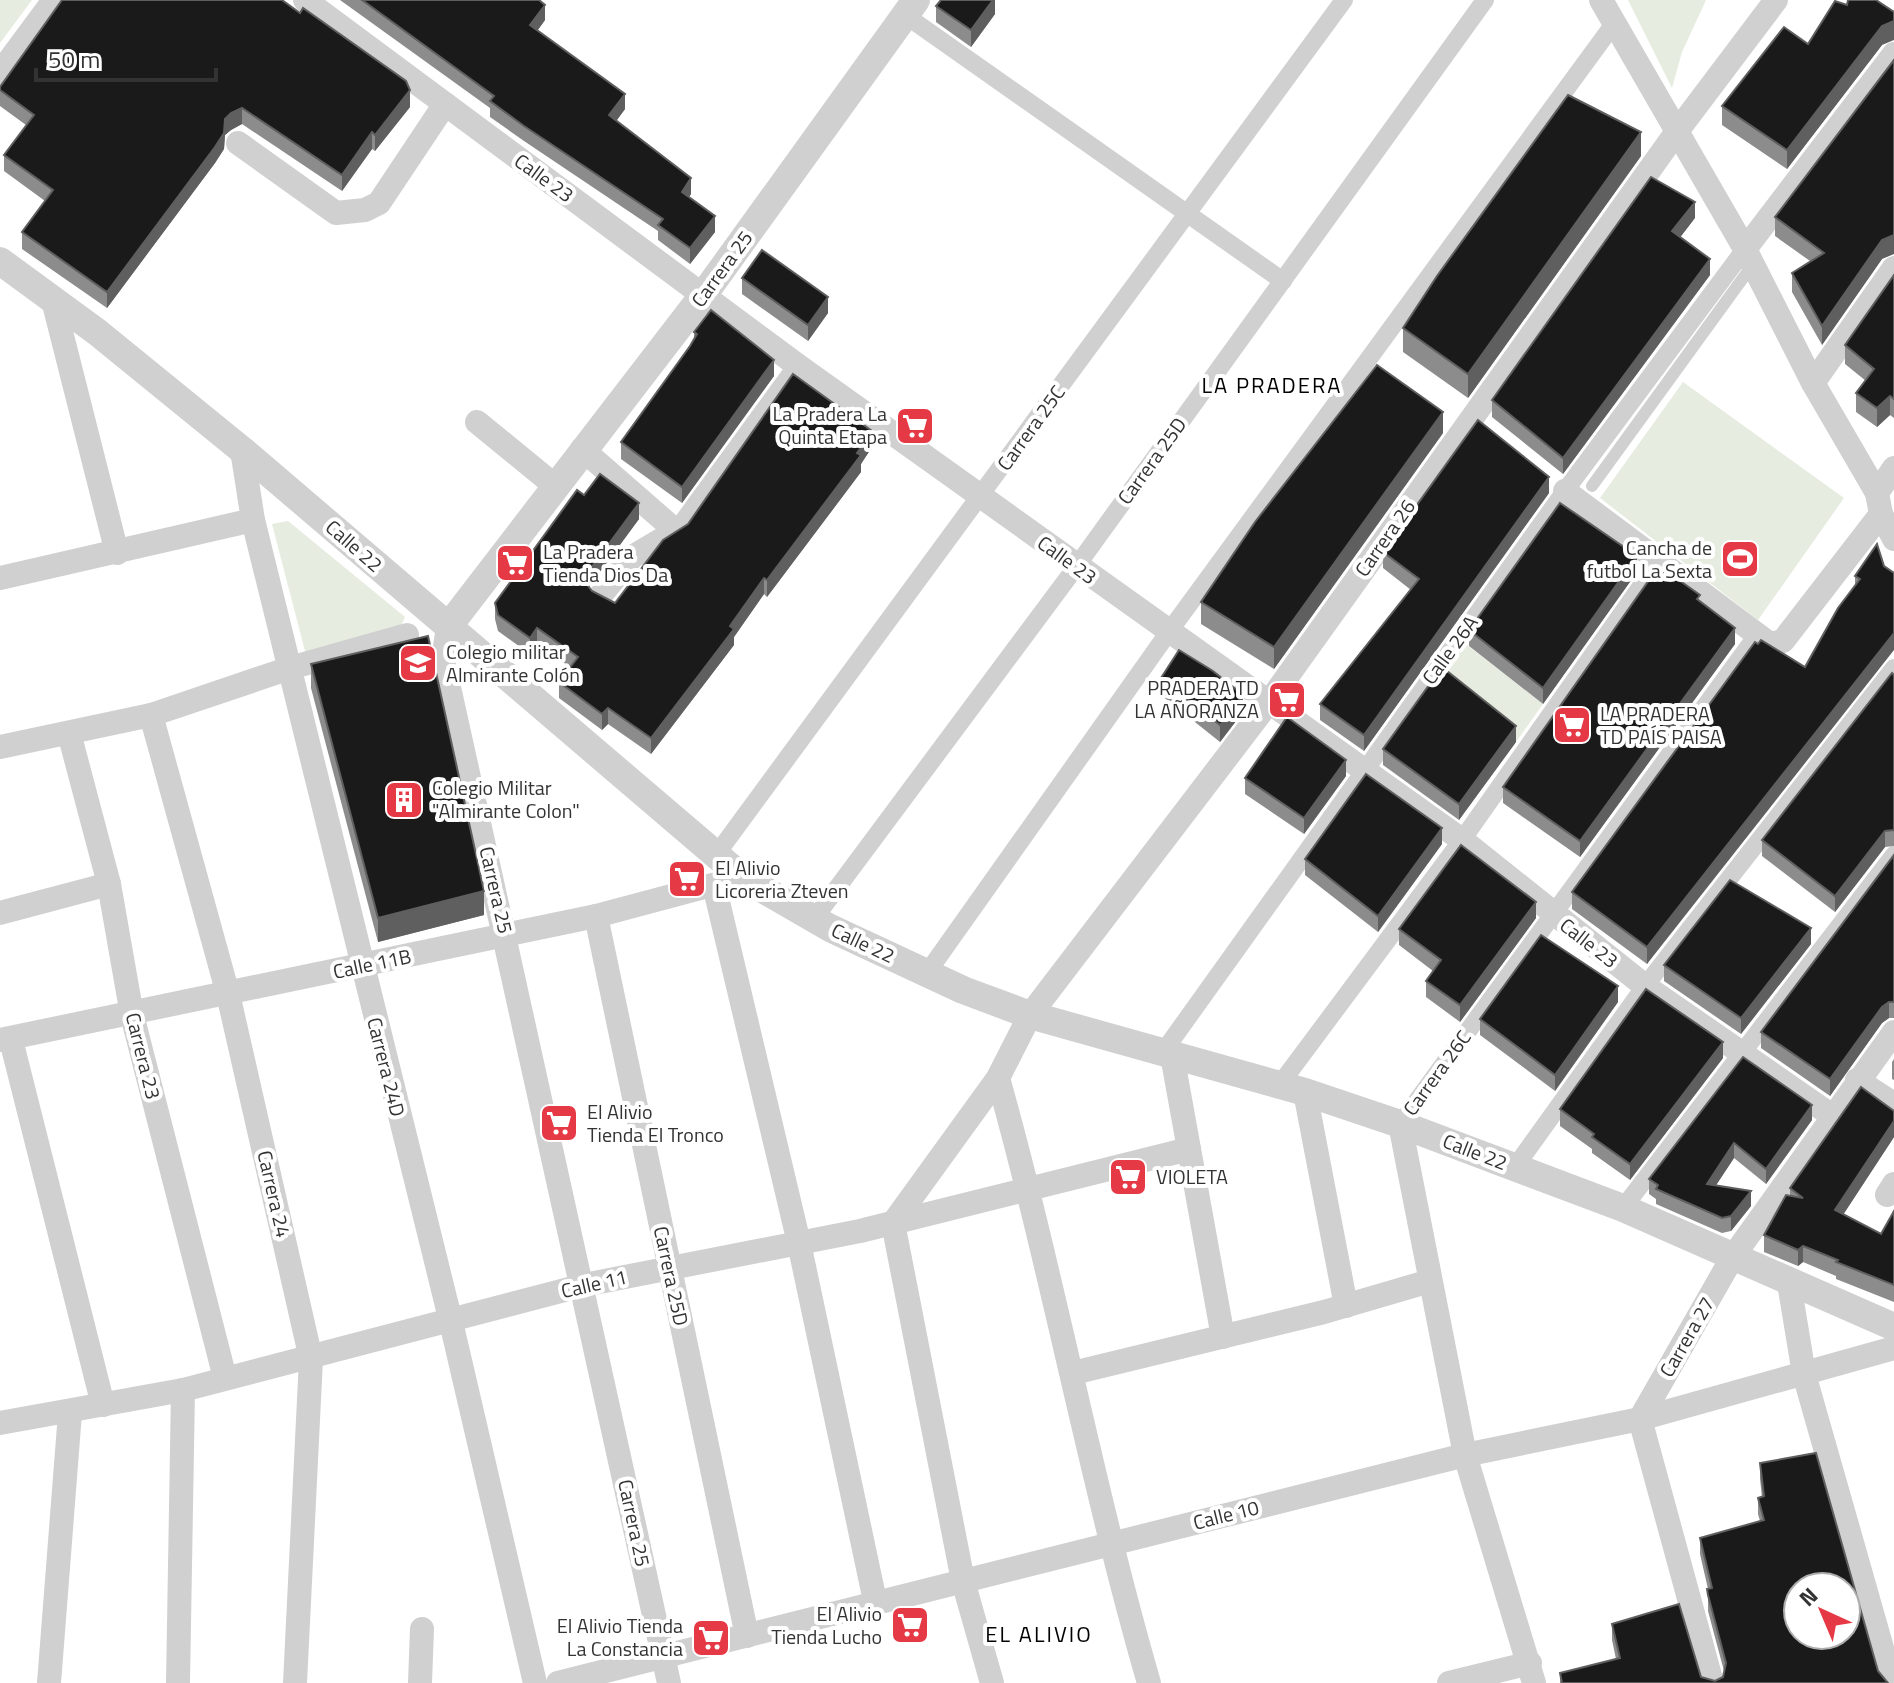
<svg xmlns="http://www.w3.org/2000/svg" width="1894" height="1683" viewBox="0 0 1894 1683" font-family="'Titillium Web',sans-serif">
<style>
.green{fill:#e6ecdf}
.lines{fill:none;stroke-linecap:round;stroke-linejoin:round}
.service{stroke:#d0d0d0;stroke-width:12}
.pedestrian{stroke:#d0d0d0;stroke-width:18}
.minor{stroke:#d0d0d0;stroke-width:24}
.tertiary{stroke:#d0d0d0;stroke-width:28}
.wall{fill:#8c8c8c}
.shaded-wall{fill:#5f5f5f}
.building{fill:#1a1a1a;stroke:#5f5f5f;stroke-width:2;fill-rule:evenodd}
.labels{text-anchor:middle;stroke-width:8;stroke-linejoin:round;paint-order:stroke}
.street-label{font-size:20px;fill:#333;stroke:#fff}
.poi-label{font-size:20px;fill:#333;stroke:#fff;text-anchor:start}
.neighbourhood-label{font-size:22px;letter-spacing:2px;fill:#000;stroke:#fff}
</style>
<rect width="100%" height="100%" fill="#fff"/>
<g class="green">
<polygon points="0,0 32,0 0,43"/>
<polygon points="1628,0 1706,0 1682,52 1672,88"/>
<polygon points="1683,382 1844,498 1758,620 1600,498"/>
<polygon points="288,521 405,617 398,632 306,655 272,524"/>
<polygon points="1463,642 1543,704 1516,742 1434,676"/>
</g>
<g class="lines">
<polyline class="service" points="1592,486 1751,267"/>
<g class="pedestrian">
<polyline points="905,15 1283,281"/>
<polyline points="676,531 797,365"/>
<polyline points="716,855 1344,0"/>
<polyline points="814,919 1076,567 1485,0"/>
<polyline points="927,973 1168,633 1613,25"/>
<polyline points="1161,1055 1565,491 1745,249"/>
<polyline points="1278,1087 1462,840 1659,561"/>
<polyline points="1400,1124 1757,635"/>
<polyline points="1515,1167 1645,986 1894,668"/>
<polyline points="1623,1208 1894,855"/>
</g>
<g class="minor">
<polyline points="305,0 797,365 1462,840 1645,986 1831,1115"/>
<polyline points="1601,0 1745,249 1813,383 1877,493 1881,514 1894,539"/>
<polyline points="0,73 54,0"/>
<polyline points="238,143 336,213 365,210 379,203 445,104"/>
<polyline points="1745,249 1894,54"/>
<polyline points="53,300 117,553"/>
<polyline points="1813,383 1894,268"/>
<polyline points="477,422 554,485"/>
<polyline points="582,449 676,531 632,557 601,595"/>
<polyline points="242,450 253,520 451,1322 535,1683"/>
<polyline points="1565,491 1770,644 1783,641 1881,514"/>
<polyline points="1877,493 1894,468"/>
<polyline points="0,578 253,520"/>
<polyline points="448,627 443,660 669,1683"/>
<polyline points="151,715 228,994 311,1359 295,1683"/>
<polyline points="69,733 109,884 132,1015 225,1378"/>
<polyline points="0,747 151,715 290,668 407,635"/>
<polyline points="714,885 799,1243 875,1601"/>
<polyline points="0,913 109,884"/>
<polyline points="596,916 747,1636"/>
<polyline points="0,1040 596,916 742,877"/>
<polyline points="11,1040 103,1405"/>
<polyline points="1172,1055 1223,1337"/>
<path d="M998,1078c56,200 93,405 151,605"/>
<polyline points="1857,1080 1894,1104"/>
<polyline points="1305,1092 1346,1306"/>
<polyline points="1400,1124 1465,1455 1534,1683"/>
<polyline points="1887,1195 1894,1184"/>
<polyline points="1789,1283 1804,1374 1892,1683"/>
<polyline points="1073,1373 1324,1312 1430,1281"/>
<polyline points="0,1423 183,1390 584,1285 860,1231 1189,1149"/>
<polyline points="49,1683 70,1413"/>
<polyline points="178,1683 183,1390"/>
<polyline points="420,1683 422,1629"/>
<polyline points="558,1683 1465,1455 1640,1419 1894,1348"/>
<polyline points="992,1683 963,1581 893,1223 998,1078 1030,1015 1269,702 1678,130 1776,0"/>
<polyline points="1449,1683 1530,1663"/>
<polyline points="1712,1683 1640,1419 1732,1258 1894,1032"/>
</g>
<g class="tertiary">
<polyline points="0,261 97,332 242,450 742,877 830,928 963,990 1030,1015 1305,1092 1400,1124 1623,1208 1894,1327"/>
<polyline points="448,627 704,294 916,0"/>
</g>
</g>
<g class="wall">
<polygon points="340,0 539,0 545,20 537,31 625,109 616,121 691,194 689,197 715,232 690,264 658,240 658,231 524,141 490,117 490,108"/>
<polygon points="995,0 995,14 971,47 936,22 936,6"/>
<polygon points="1881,3 1882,45 1787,169 1722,125 1722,106 1808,44 1847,5"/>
<polygon points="0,87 410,107 375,151 372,149 342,191 242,124 231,130 225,135 224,149 215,163 107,308 22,249 22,232 45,201 4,171 4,155 26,125 0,106"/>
<polygon points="1641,156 1468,398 1403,352 1403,328"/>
<polygon points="1775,217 1882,259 1822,345 1792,292 1792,273 1810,261 1775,236"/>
<polygon points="1695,218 1680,237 1710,275 1563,474 1492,417 1492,400"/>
<polygon points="1894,275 1894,418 1890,415 1877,427 1856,412 1856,393 1866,381 1845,364 1845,345"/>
<polygon points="742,278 828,313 808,341 742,294"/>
<polygon points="694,332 774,376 682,503 621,459 621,442 690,346 694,340"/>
<polygon points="1443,433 1274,669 1201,624 1201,602"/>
<polygon points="872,447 861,464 861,472 767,597 764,594 734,637 734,645 651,754 608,724 602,730 559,698 559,682 570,667 537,644 530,654 498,631 495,619 495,603 584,495 639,519 589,587 592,591 615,603"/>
<polygon points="1549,493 1364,751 1320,720 1320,704 1411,590 1383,568 1383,552"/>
<polygon points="1884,566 1647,964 1572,909 1572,892 1805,667 1855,586 1855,576"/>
<polygon points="1637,572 1543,704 1469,646 1469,630"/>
<polygon points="1700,602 1735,644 1580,857 1503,803 1503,787"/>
<polygon points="311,664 484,915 378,942 311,688"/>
<polygon points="1894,675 1894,846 1885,847 1835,912 1762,856 1762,840"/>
<polygon points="1161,678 1243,712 1220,742 1161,695"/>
<polygon points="1516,742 1459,820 1383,765 1383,749"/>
<polygon points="1346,776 1304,834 1245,794 1245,778"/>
<polygon points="1442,844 1378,932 1305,875 1305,859"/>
<polygon points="1894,855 1894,1018 1889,1018 1882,1023 1830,1096 1761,1048 1761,1032"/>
<polygon points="1536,918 1460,1022 1426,997 1426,981 1433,971 1399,945 1399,929"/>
<polygon points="1811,944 1741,1034 1664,981 1664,965"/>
<polygon points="1618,1002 1555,1091 1480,1035 1480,1019"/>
<polygon points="1743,1057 1812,1120 1766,1184 1734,1158 1716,1185 1751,1206 1731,1231 1722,1233 1656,1204 1656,1199 1649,1194 1649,1179"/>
<polygon points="1723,1058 1630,1180 1592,1153 1592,1149 1560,1126 1560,1109"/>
<polygon points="1894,1059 1894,1080 1892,1079 1892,1062"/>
<polygon points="1894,1137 1843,1215 1881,1234 1894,1211 1894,1302 1836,1279 1836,1276 1803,1262 1798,1266 1764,1252 1764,1235 1790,1196 1790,1188"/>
<polygon points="1760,1463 1878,1671 1888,1683 1560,1683 1560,1673 1616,1659 1612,1640 1612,1624 1701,1677 1715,1681 1723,1677 1724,1671 1708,1611 1708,1589 1700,1554 1700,1538 1760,1521 1758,1514 1758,1498 1762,1497 1760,1479"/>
</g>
<g class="shaded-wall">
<polygon points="993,0 995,0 995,14 971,47 971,30"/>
<polygon points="545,5 545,20 530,41 530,25"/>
<polygon points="1894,21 1894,40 1882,45 1787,169 1787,150 1882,26"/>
<polygon points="410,90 410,107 375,151 375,135"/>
<polygon points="625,94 625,109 609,131 609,115"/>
<polygon points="242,108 242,124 231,130 225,135 224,149 215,163 107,308 107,292 225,119 231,113"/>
<polygon points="372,132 372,149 342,191 342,175"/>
<polygon points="1641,132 1641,156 1468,398 1468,374"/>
<polygon points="691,178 691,194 682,207 682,192"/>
<polygon points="1695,202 1695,218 1672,248 1672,231"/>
<polygon points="715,216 715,232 690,264 690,248"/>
<polygon points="1894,235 1894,254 1882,259 1822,345 1822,326 1882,240"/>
<polygon points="1710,259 1710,275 1563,474 1563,458"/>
<polygon points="828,297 828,313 808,341 808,325"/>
<polygon points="774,360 774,376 682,503 682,487"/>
<polygon points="1890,396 1890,415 1877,427 1877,408"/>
<polygon points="1443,412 1443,433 1274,669 1274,647"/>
<polygon points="872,431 872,447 861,464 861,472 767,597 767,580"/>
<polygon points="1549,477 1549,493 1364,751 1364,735"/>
<polygon points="639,503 639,519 583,595 583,579"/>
<polygon points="1637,556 1637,572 1543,704 1543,688"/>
<polygon points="764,578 764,594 734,637 734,645 651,754 651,738"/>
<polygon points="537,628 537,644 530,654 530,638"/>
<polygon points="1735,628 1735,644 1580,857 1580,841"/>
<polygon points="1894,633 1894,650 1647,964 1647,947"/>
<polygon points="1243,695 1243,712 1220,742 1220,725"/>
<polygon points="608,708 608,724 602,730 602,714"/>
<polygon points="1516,726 1516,742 1459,820 1459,804"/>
<polygon points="1346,760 1346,776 1304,834 1304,818"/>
<polygon points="1442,828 1442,844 1378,932 1378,916"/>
<polygon points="1885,831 1885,847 1835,912 1835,896"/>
<polygon points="484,891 484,915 378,942 378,918"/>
<polygon points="1536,902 1536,918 1460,1022 1460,1005"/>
<polygon points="1811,928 1811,944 1741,1034 1741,1018"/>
<polygon points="1618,986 1618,1002 1555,1091 1555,1075"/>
<polygon points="1889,1002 1889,1018 1882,1023 1830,1096 1830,1079 1882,1007"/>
<polygon points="1723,1042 1723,1058 1630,1180 1630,1164"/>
<polygon points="1812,1105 1812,1120 1766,1184 1766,1169"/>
<polygon points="1894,1121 1894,1137 1835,1227 1835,1210"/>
<polygon points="1734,1143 1734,1158 1707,1199 1707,1184"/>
<polygon points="1751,1191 1751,1206 1731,1231 1731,1216"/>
<polygon points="1803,1246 1803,1262 1798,1266 1798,1250"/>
</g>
<g class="building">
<polygon points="62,0 282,0 300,13 303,8 406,81 410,90 375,135 372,132 342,175 242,108 231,113 225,119 224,133 215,147 107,292 22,232 53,190 4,155 34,115 0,90 0,87"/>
<polygon points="362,0 539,0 545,5 530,25 625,94 609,115 691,178 682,192 715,216 690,248 658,225 663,219 524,126 490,101 494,96"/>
<polygon points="941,0 993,0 971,30 936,6"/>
<polygon points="1848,0 1876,0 1894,12 1894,21 1882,26 1787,150 1722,106 1784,27 1808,44 1835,1 1847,5"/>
<polygon points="1894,60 1894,235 1882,240 1822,326 1792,273 1824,253 1775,217"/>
<polygon points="1568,95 1641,132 1468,374 1403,328 1437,276"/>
<polygon points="1651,177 1695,202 1672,231 1710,259 1563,458 1492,400"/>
<polygon points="762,250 828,297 808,325 742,278"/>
<polygon points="1894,275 1894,399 1890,396 1877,408 1856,393 1874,369 1845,345"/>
<polygon points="711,310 774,360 682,487 621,442 690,346 697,334 694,332"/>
<polygon points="1377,365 1443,412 1274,647 1201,602 1255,522"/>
<polygon points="793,374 872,431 857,453 861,455 767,580 764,578 730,626 734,629 651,738 608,708 602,714 559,682 578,657 537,628 530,638 498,615 495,603 577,490 584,495 600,474 639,503 583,579 592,591 615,603 663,540 688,524"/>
<polygon points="1478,420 1549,477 1364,735 1320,704 1419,579 1383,552"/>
<polygon points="1560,503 1637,556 1543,688 1469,630"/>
<polygon points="1877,544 1884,566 1894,573 1894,633 1647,947 1572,892 1755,642 1758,644 1761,640 1805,667 1838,608 1860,579 1855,576"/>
<polygon points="1659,566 1700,595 1697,599 1735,628 1580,841 1503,787"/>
<polygon points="428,636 484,891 378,918 311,664"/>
<polygon points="1179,650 1213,671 1243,695 1220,725 1161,678"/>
<polygon points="1442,667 1516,726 1459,804 1383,749"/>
<polygon points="1892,673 1894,675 1894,830 1885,831 1835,896 1762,840"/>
<polygon points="1287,717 1346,760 1304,818 1245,778"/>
<polygon points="1366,774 1442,828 1378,916 1305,859"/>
<polygon points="1461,845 1536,902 1460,1005 1426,981 1441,960 1399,929"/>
<polygon points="1894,855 1894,1002 1889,1002 1882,1007 1830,1079 1761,1032"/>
<polygon points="1730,880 1811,928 1741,1018 1664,965"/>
<polygon points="1541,935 1618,986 1555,1075 1480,1019"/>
<polygon points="1646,989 1723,1042 1630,1164 1592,1137 1594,1134 1560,1109"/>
<polygon points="1743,1057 1812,1105 1766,1169 1734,1143 1707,1184 1751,1191 1731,1216 1722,1218 1656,1189 1658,1185 1649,1179"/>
<polygon points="1861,1087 1894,1111 1894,1121 1835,1210 1881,1234 1894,1211 1894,1285 1836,1262 1838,1260 1803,1246 1798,1250 1764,1235 1786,1195 1803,1198 1790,1188"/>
<path d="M1816,1453l62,218 10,12h-326l-2,-10 60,-15 -8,-34 67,-20 22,73 14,4 8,-4 3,-14 -18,-68 -1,-6 5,-1 -12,-50 64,-18 -6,-22 6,-2 -4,-33zM1798,1587h48v48h-48z"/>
</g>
<defs>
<g id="supermarket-square" transform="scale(2)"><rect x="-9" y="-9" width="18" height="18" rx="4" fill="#e63946" stroke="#fff"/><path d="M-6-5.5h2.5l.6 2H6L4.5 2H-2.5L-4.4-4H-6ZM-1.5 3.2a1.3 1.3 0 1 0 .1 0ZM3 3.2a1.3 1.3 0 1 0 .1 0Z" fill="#fff"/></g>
<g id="stadium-square" transform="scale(2)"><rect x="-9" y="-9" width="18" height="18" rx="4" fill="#e63946" stroke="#fff"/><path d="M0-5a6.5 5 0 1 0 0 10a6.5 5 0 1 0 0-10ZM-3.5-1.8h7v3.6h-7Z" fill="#fff"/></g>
<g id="university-square" transform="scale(2)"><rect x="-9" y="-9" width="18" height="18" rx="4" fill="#e63946" stroke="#fff"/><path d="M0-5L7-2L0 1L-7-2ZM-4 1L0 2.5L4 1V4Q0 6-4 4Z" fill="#fff"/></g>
<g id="building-square" transform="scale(2)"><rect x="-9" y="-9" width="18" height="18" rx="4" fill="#e63946" stroke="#fff"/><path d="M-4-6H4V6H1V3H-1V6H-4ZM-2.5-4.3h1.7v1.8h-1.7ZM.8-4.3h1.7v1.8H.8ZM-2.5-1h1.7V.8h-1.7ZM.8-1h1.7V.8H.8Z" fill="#fff"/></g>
</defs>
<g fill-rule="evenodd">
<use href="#supermarket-square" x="915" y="426"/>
<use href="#stadium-square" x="1740" y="559"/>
<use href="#supermarket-square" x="515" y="563"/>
<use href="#university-square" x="418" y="663"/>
<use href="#supermarket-square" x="1287" y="700"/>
<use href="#supermarket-square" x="1572" y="725"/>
<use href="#building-square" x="404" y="800"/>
<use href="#supermarket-square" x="687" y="879"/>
<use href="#supermarket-square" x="559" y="1123"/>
<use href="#supermarket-square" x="1128" y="1177"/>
<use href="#supermarket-square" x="910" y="1625"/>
<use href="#supermarket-square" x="711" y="1638"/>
</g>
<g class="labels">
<g class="street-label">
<text transform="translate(544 178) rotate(36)" y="7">Calle 23</text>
<text transform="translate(722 269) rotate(-54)" y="7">Carrera 25</text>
<text transform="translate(1031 428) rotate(-54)" y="7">Carrera 25C</text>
<text transform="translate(1152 461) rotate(-54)" y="7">Carrera 25D</text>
<text transform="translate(1385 538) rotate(-55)" y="7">Carrera 26</text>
<text transform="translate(354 546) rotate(41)" y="7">Calle 22</text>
<text transform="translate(1067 560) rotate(36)" y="7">Calle 23</text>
<text transform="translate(1450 650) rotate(-54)" y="7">Calle 26A</text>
<text transform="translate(496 890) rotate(77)" y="7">Carrera 25</text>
<text transform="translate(863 943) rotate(25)" y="7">Calle 22</text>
<text transform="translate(1589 943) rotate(38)" y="7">Calle 23</text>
<text transform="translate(372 964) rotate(-12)" y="7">Calle 11B</text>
<text transform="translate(143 1056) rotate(76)" y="7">Carrera 23</text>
<text transform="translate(386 1067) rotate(76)" y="7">Carrera 24D</text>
<text transform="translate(1437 1073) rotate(-54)" y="7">Carrera 26C</text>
<text transform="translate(1475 1152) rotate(21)" y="7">Calle 22</text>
<text transform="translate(274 1194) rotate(77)" y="7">Carrera 24</text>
<text transform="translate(671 1276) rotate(78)" y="7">Carrera 25D</text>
<text transform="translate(594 1284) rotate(-13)" y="7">Calle 11</text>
<text transform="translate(1687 1337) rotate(-60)" y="7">Carrera 27</text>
<text transform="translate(1226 1515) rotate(-14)" y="7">Calle 10</text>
<text transform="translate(634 1523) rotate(78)" y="7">Carrera 25</text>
</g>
<g class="poi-label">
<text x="887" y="421" text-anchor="end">La Pradera La<tspan x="887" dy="23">Quinta Etapa</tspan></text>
<text x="1712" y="555" text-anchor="end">Cancha de<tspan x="1712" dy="23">futbol La Sexta</tspan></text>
<text x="543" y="559">La Pradera<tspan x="543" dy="23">Tienda Dios Da</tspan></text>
<text x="446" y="659">Colegio militar<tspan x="446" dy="23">Almirante Colón</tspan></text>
<text x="1259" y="695" text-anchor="end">PRADERA TD<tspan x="1259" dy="23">LA AÑORANZA</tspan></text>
<text x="1600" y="721">LA PRADERA<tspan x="1600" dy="23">TD PAÍS PAISA</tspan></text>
<text x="432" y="795">Colegio Militar<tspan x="432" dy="23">"Almirante Colon"</tspan></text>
<text x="715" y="875">El Alivio<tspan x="715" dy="23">Licoreria Zteven</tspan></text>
<text x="587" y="1119">El Alivio<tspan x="587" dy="23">Tienda El Tronco</tspan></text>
<text x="1156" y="1184">VIOLETA</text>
<text x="882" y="1621" text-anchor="end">El Alivio<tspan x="882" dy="23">Tienda Lucho</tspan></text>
<text x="683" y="1633" text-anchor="end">El Alivio Tienda<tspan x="683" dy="23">La Constancia</tspan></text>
</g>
<g class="neighbourhood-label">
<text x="1272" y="393">LA PRADERA</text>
<text x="1039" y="1642">EL ALIVIO</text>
</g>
</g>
<g transform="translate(1822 1611) rotate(316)"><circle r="38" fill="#ffffff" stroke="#adadad" stroke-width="2"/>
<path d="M0-6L14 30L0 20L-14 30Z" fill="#e63946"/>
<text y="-12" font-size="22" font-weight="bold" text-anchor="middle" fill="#333333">N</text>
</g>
<path d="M36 68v12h180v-12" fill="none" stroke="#333333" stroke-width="4"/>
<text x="48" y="68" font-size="24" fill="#333333" stroke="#ffffff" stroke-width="6" paint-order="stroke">50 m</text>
</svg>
